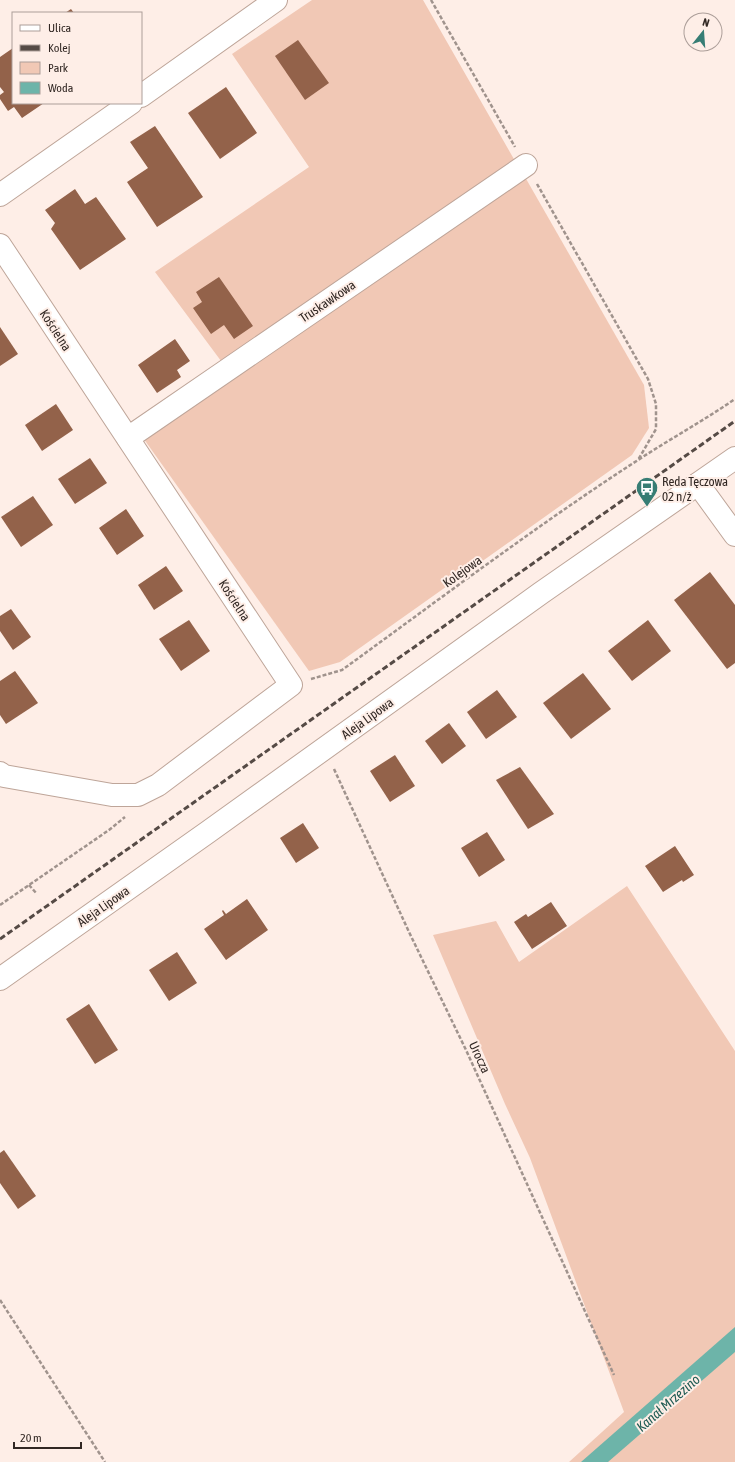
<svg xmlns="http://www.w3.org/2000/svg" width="735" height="1462" viewBox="0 0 735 1462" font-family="'Asap Condensed',sans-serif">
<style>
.green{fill:#f1c8b5}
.water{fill:#6db4a9}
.building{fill:#93624a}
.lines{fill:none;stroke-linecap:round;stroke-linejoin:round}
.minor-casing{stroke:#bea599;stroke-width:24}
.path{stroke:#a0938d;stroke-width:2.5;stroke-dasharray:4 2;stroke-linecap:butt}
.minor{stroke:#fff;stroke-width:22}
.rail{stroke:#554a45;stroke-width:3;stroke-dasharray:6 3;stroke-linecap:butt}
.labels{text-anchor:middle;stroke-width:4;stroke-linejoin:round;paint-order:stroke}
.street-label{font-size:13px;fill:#312723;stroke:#feeee7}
.poi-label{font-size:13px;fill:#312723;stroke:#feeee7;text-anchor:start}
.water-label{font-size:14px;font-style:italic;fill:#205c54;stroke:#feeee7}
</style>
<rect width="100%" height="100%" fill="#feeee7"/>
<g class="green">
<polygon points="312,0 423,0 515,161 224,365 155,272 309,167 232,54"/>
<polygon points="525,177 644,385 649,428 632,455 340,662 309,671 141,435"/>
<polygon points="627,886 735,1051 735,1462 569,1462 624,1412 530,1158 505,1104 433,935 496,921 519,962"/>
</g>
<polygon class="water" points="735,1327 735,1352 608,1462 581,1462"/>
<g class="building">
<polygon points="71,9 74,13 65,13"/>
<polygon points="298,40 329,83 305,100 275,56"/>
<polygon points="13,48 13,103 44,103 22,118 14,107 8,111 0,99 0,95 4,92 0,87 0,57"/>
<polygon points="226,87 257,133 220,159 188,113"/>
<polygon points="155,126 203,197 157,227 127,182 148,168 130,142"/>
<polygon points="75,189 85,204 96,197 126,239 80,270 51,229 55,223 45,210"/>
<polygon points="219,277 253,326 234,339 224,325 211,334 193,308 202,302 196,292"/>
<polygon points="0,327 18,354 0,366"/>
<polygon points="175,339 190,361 177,370 181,377 157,393 138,365"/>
<polygon points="56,404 73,430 42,451 25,425"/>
<polygon points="90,458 107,483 75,504 58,479"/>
<polygon points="33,496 53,525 21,547 1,517"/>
<polygon points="126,509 144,536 117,555 99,528"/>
<polygon points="166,566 183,591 154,610 138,585"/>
<polygon points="710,572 735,605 735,663 727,669 674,600"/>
<polygon points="11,609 31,637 13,650 0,631 0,616"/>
<polygon points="189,620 210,651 181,671 159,639"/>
<polygon points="648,620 671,651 632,681 608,651"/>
<polygon points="15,671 38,703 6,724 0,715 0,681"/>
<polygon points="583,673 611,709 571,739 543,703"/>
<polygon points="497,690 517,717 486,739 467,712"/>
<polygon points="449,723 466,746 442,764 425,741"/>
<polygon points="395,755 415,786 390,802 370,771"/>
<polygon points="520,767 554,814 528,829 496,780"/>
<polygon points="303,823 319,848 296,863 280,838"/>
<polygon points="487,832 505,860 479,877 461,848"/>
<polygon points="675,846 694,875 683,882 682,880 663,892 645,866"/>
<polygon points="247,899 268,930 226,960 204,929 224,915 222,911 223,910 226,914"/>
<polygon points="551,902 567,926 532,949 514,922 526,914 528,917"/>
<polygon points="177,952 197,983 169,1001 149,970"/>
<polygon points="89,1004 118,1050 95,1064 66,1019"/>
<polygon points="4,1150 36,1196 18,1209 0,1183 0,1153"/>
</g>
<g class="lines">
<g class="minor-casing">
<g id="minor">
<polyline points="141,96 276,0"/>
<polyline points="0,195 131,103"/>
<polyline points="0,245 291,685 158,785 138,795 112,795 4,776 0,773"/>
<polyline points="128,438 526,165"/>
<polyline points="698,484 735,535"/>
<polyline points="0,979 208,832 541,593 735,458"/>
</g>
</g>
<g class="path">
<polyline points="431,0 515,147"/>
<polyline points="537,184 648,379 656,404 656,429 638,460"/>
<path d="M311,679l31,-9c98,-71 194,-144 296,-210 32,-21 65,-39 97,-61"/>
<polyline points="334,769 409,932 466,1050 614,1375"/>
<polyline points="29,885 37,894"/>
<polyline points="0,905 109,830 125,817"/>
<polyline points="0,1300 105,1462"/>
</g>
<use href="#minor" class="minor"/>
<polyline class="rail" points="0,939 735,421"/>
</g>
<defs>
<g id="bus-pin" transform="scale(1.15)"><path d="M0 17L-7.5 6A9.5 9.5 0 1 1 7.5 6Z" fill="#377d74" stroke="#feeee7"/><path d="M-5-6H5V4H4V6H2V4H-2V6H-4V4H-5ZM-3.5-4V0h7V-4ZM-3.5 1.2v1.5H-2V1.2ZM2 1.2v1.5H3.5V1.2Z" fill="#fff"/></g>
</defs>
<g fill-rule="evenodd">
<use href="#bus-pin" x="647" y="488"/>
</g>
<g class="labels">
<g class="street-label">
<text transform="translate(327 301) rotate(-34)" y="5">Truskawkowa</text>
<text transform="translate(56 330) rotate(57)" y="5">Kościelna</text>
<text transform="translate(462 571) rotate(-36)" y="5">Kolejowa</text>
<text transform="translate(235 600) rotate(57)" y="5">Kościelna</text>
<text transform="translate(367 718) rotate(-36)" y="5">Aleja Lipowa</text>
<text transform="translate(103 906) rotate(-35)" y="5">Aleja Lipowa</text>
<text transform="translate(480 1057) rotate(65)" y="5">Urocza</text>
</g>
<g class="poi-label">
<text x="662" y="486">Reda Tęczowa<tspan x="662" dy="15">02 n/ż</tspan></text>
</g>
<g class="water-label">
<text transform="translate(668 1403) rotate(-41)" y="5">Kanał Mrzezino</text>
</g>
</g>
<rect x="12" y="12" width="130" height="92" fill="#feeee7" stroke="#ac9e99"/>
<rect x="20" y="25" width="20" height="6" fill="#ffffff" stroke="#ac9e99"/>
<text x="48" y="32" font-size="12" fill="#312723">Ulica</text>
<rect x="20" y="45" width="20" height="6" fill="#554a45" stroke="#ac9e99"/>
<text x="48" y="52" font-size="12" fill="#312723">Kolej</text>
<rect x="20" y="62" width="20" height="12" fill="#f1c8b5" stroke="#ac9e99"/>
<text x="48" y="72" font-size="12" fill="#312723">Park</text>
<rect x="20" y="82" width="20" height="12" fill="#6db4a9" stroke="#ac9e99"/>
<text x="48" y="92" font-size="12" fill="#312723">Woda</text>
<g transform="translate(703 32) rotate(17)"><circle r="19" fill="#feeee7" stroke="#ac9e99"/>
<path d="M0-3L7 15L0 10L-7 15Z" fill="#377d74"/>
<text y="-6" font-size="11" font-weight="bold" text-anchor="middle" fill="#312723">N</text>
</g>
<path d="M14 1442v6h67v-6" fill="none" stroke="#312723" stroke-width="2"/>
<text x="20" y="1442" font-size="12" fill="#312723" stroke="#feeee7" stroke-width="3" paint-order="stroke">20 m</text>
</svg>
